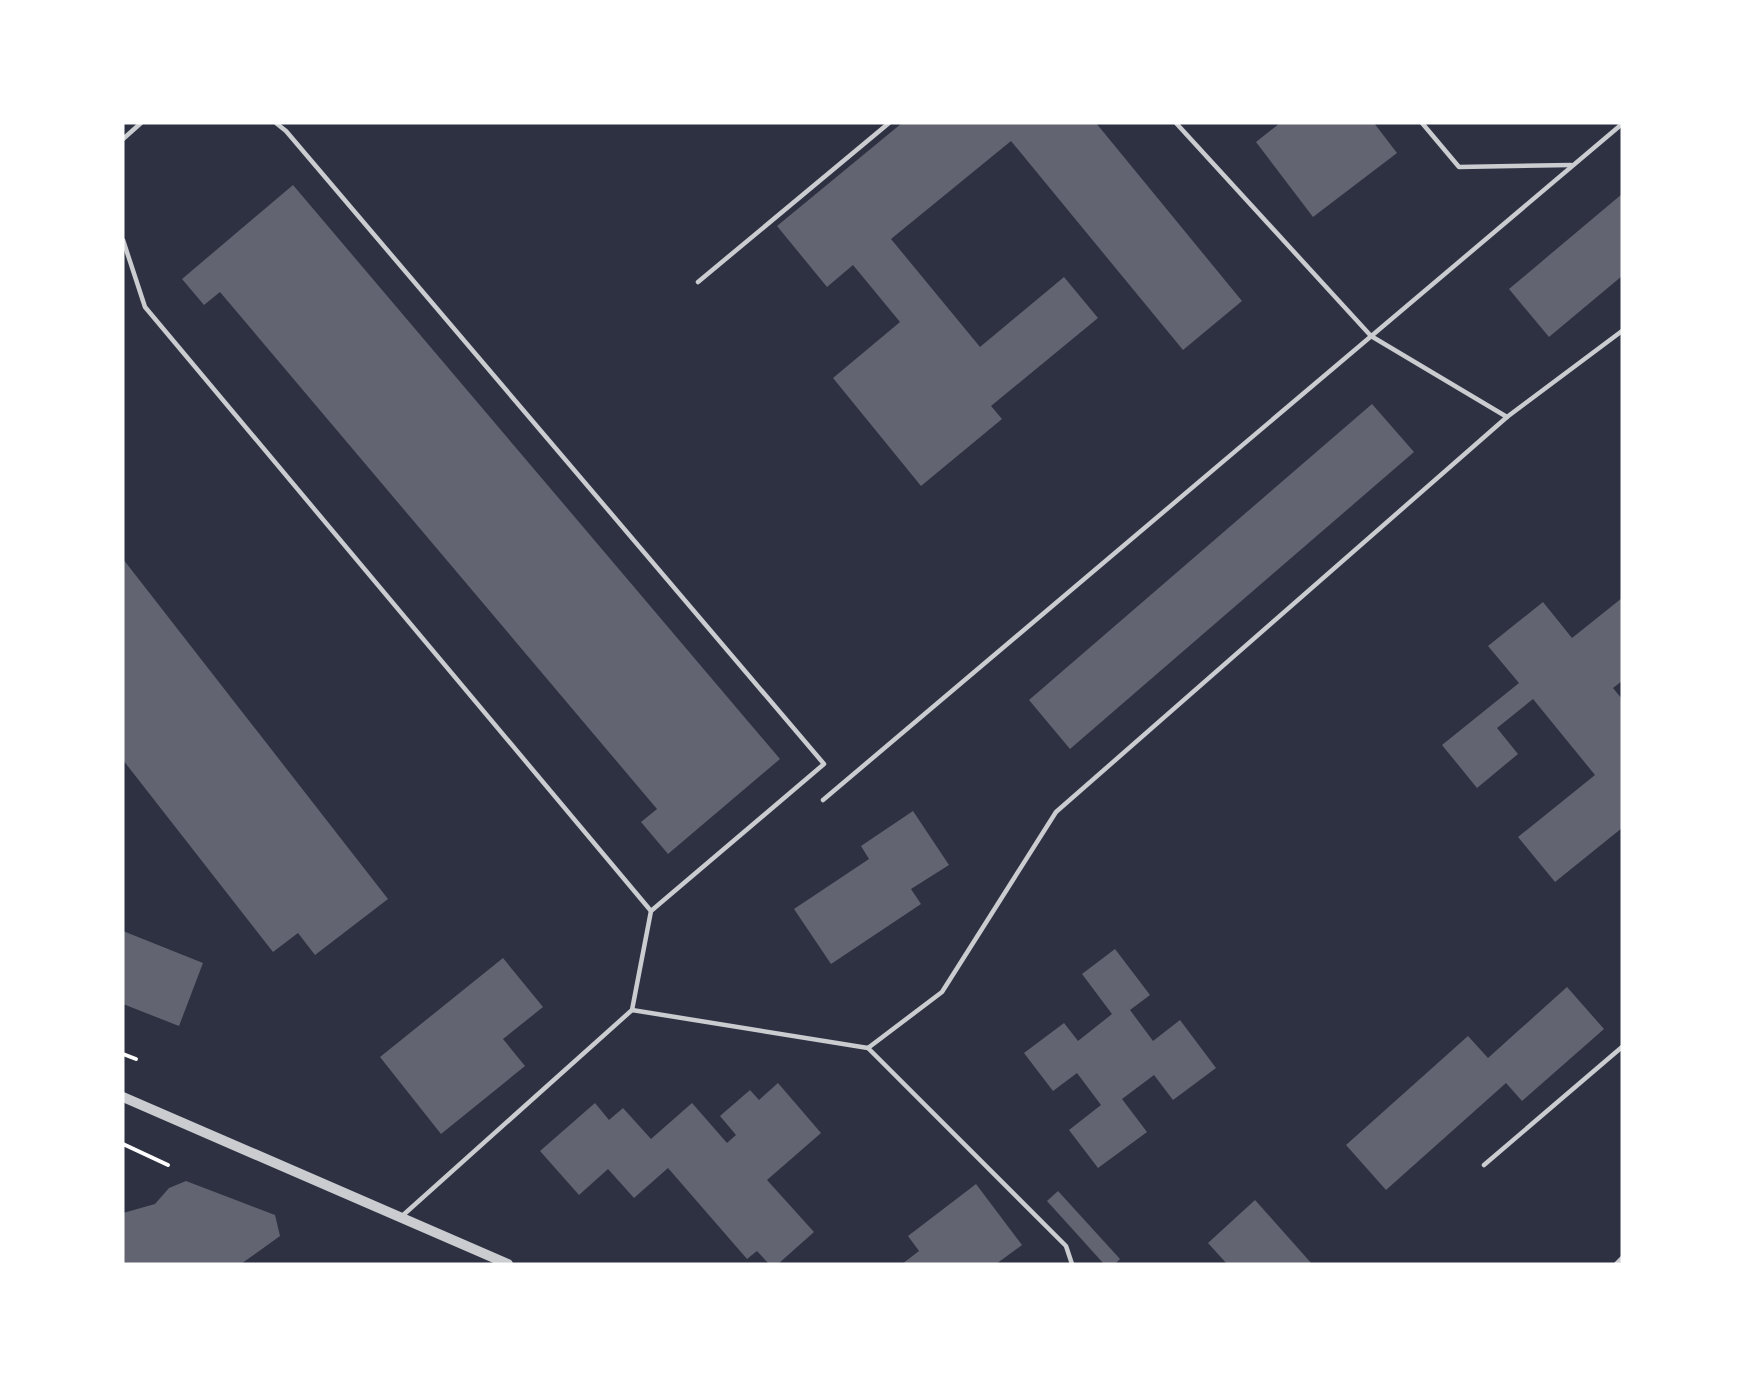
<svg xmlns="http://www.w3.org/2000/svg" width="1745" height="1387" viewBox="0 0 1745 1387" font-family="Merriweather,serif">
<style>
.building{fill:#626471}
.lines{fill:none;stroke-linecap:round;stroke-linejoin:round}
.path{stroke:#fff;stroke-width:4}
.service{stroke:#caccd0;stroke-width:4.5}
.tertiary{stroke:#caccd0;stroke-width:10}
</style>
<rect width="100%" height="100%" fill="#2d3142"/>
<g class="building">
<polygon points="902,123 1096,123 1242,301 1183,350 1011,141 891,239 980,347 1064,277 1098,318 991,406 1002,419 921,486 833,378 900,322 853,265 827,287 777,226"/>
<polygon points="1280,123 1374,123 1397,153 1313,217 1256,142"/>
<polygon points="293,185 780,759 668,854 641,822 657,809 220,292 204,305 182,279"/>
<polygon points="1622,194 1622,276 1549,337 1509,289"/>
<polygon points="1372,404 1414,452 1070,749 1029,700"/>
<polygon points="123,559 388,899 315,955 298,933 273,952 123,760"/>
<polygon points="1622,598 1622,681 1613,688 1622,699 1622,828 1555,882 1518,837 1595,775 1533,699 1497,728 1518,754 1477,788 1442,745 1519,683 1488,646 1543,602 1572,638"/>
<polygon points="913,811 949,865 911,889 921,904 831,964 794,909 869,859 861,846"/>
<polygon points="123,931 203,963 179,1026 123,1004"/>
<polygon points="1115,949 1150,995 1130,1010 1153,1041 1180,1020 1216,1068 1173,1100 1154,1075 1122,1099 1147,1132 1098,1168 1069,1130 1101,1105 1077,1073 1053,1091 1024,1053 1064,1023 1078,1041 1112,1014 1082,974"/>
<polygon points="503,958 543,1007 503,1039 525,1066 441,1134 380,1057"/>
<polygon points="1567,987 1604,1029 1522,1101 1506,1083 1386,1190 1346,1145 1468,1036 1488,1058"/>
<polygon points="778,1083 821,1133 767,1180 814,1232 778,1264 769,1264 757,1251 747,1259 668,1168 634,1198 608,1169 579,1195 540,1151 595,1103 609,1120 623,1108 651,1139 692,1103 727,1143 736,1135 720,1116 750,1090 759,1100"/>
<polygon points="186,1181 275,1215 280,1236 241,1264 123,1264 123,1213 155,1204 169,1188"/>
<polygon points="976,1184 1022,1245 996,1264 902,1264 919,1251 908,1236"/>
<polygon points="1058,1191 1120,1259 1115,1264 1104,1264 1047,1201"/>
<polygon points="1255,1200 1312,1264 1227,1264 1208,1243"/>
</g>
<g class="lines">
<g class="path">
<polyline points="123,1054 136,1059"/>
<polyline points="123,1144 168,1165"/>
</g>
<g class="service">
<polyline points="276,123 286,131 824,764 651,911"/>
<polyline points="1176,123 1371,336 1507,417"/>
<polyline points="1422,123 1459,167 1571,165"/>
<polyline points="123,139 141,123"/>
<polyline points="123,240 145,307 651,911 632,1010 401,1217"/>
<polyline points="698,282 889,123"/>
<polyline points="823,800 1622,124"/>
<polyline points="632,1010 868,1048 942,992 1056,812 1507,417 1622,331"/>
<polyline points="868,1048 1066,1246 1072,1264"/>
<polyline points="1484,1165 1622,1047"/>
<polyline points="1616,1264 1622,1258"/>
</g>
<polyline class="tertiary" points="123,1097 508,1264"/>
</g>
<rect width="1745" height="1387" fill="none" stroke="#ffffff" stroke-width="249"/>
</svg>
